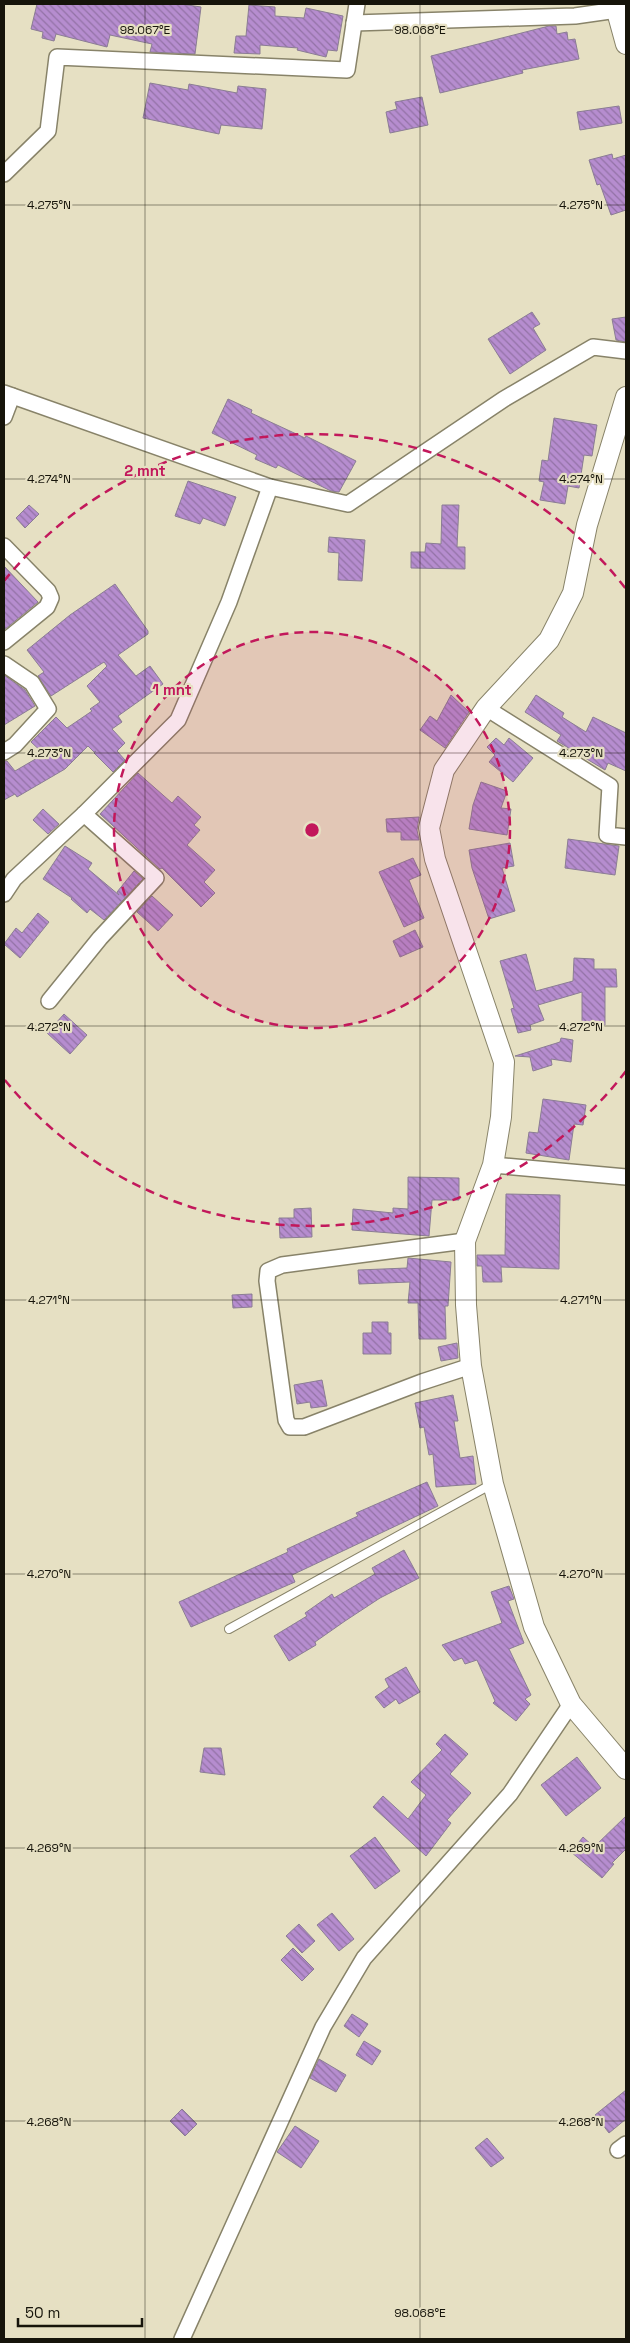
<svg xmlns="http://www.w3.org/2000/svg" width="630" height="2343" viewBox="0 0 630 2343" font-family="'Space Grotesk',sans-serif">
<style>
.building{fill:url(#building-back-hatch);stroke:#8b7d94}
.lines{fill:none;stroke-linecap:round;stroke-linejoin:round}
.service-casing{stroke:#888369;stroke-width:10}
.minor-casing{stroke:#888369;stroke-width:18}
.tertiary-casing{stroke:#888369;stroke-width:22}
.service{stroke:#fff;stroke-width:8}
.minor{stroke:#fff;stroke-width:15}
.tertiary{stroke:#fff;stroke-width:20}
.ticks{fill:none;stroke:#16140a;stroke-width:1;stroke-opacity:0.45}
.ring{fill:none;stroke:#c2185b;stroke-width:2.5;stroke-dasharray:9 6}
.ticks-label{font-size:12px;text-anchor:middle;fill:#16140a;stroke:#e6e0c3;stroke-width:4.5;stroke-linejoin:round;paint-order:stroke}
.centre{fill:#c2185b;stroke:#e6e0c3;stroke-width:2.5}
.ring-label{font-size:15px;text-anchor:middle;font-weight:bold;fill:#c2185b;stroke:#e6e0c3;stroke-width:4.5;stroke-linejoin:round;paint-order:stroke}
</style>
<defs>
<pattern id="building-back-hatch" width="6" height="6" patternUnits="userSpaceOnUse" patternTransform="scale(1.25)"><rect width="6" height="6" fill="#b68dcf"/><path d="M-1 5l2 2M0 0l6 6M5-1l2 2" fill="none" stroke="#9372a6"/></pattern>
</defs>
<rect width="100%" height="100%" fill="#e6e0c3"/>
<g class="building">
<polygon points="37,4 181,4 201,7 195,54 150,52 152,44 110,35 107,47 56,34 54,41 42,38 43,32 31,29"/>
<polygon points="249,5 275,7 275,16 304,18 306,8 343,16 337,51 328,50 326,57 297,50 298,48 260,45 260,54 234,53 236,36 246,36"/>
<polygon points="549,26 556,26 557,34 567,32 568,40 575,39 579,59 522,70 523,73 440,93 431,56"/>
<polygon points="150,83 188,90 189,84 237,93 238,86 266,89 262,129 221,125 219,134 143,118"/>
<polygon points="422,97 428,125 390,133 386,112 397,109 395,102"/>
<polygon points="619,106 622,123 580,130 577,112"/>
<polygon points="612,154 613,159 626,155 626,210 611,215 600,184 597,185 589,160"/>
<polygon points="532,312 540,324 533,328 546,350 510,374 488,339"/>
<polygon points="626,317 626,342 616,340 612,319"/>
<polygon points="228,399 252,410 251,413 305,438 306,436 356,461 339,492 331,491 278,465 276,468 255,459 257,455 212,433"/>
<polygon points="554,418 597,425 592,456 584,455 579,488 568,486 565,504 540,500 544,482 539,481 542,460 548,461"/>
<polygon points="188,481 236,497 225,526 203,518 200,524 175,516"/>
<polygon points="29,505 39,514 25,528 16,518"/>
<polygon points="442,505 459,505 457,547 465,547 465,569 411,568 411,552 425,552 426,543 441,544"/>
<polygon points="329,537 365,540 362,581 338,580 339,553 328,552"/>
<polygon points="4,566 38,602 4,630"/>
<polygon points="115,584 148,631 148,634 118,655 136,676 150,666 163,684 118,716 122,722 112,729 125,743 117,751 125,760 113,772 94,753 96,751 94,752 88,746 65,769 17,797 15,794 4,800 4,761 7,761 15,771 44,754 31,742 56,717 67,728 92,711 90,709 100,702 87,686 107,666 104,662 51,696 38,676 44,672 27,650 70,615"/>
<polygon points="4,675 25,690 35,706 4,725"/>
<polygon points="451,695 469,712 445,748 420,730 430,716 437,721"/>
<polygon points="536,695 564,713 562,717 586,732 593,717 626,733 626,771 608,763 605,770 557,741 561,735 525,712"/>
<polygon points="496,738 504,745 509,738 533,758 513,782 489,762 495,755 487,747"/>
<polygon points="138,773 172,803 178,796 201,817 194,825 200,830 187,845 215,870 204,882 215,893 201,907 162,868 160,869 100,814"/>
<polygon points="481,782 507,791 501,808 511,809 507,835 469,829 473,805"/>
<polygon points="43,809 59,824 48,834 33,820"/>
<polygon points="419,817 417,830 419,840 401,840 401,832 387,832 386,819"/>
<polygon points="568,839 619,846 615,875 565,868"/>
<polygon points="510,843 514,866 502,868 515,911 489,919 472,868 469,850"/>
<polygon points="65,846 92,863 88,869 119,895 117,892 134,871 143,879 104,920 90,909 87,913 71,899 72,898 43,879"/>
<polygon points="413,858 421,875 409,880 424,918 404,927 379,872"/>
<polygon points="152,896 173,915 158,931 137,912"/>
<polygon points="38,913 49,922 20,958 4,944 16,928 22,933"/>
<polygon points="415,930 423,947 400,957 393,941"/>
<polygon points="526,954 536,991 573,981 574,958 594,959 594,969 616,969 617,987 605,987 605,1025 582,1025 582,992 538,1005 544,1020 530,1025 531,1030 518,1033 511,1009 514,1008 500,961"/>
<polygon points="64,1014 87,1035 70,1054 47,1033"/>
<polygon points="561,1038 573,1040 571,1062 551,1059 552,1065 533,1071 530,1057 515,1056 560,1042"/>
<polygon points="543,1099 586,1105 583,1125 574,1124 569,1160 526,1153 529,1132 538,1133"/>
<polygon points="408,1177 459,1178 459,1200 432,1200 429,1236 352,1230 353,1209 393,1213 393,1208 408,1209"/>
<polygon points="506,1194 560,1195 559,1269 501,1267 502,1282 483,1282 482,1266 477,1266 477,1255 505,1255"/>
<polygon points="311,1208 312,1237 280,1238 279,1218 294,1218 294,1209"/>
<polygon points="408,1258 451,1262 448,1306 445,1306 446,1339 419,1339 418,1303 408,1303 410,1282 359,1284 358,1270 407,1268"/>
<polygon points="252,1294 252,1307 233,1308 232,1295"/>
<polygon points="372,1322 388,1322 388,1333 391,1333 391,1354 363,1354 363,1333 372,1333"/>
<polygon points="457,1343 458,1358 441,1361 438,1347"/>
<polygon points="322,1380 327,1406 311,1408 310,1402 297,1404 294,1385"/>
<polygon points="453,1395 458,1421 454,1421 460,1458 473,1456 476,1484 436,1487 433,1454 429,1455 424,1427 420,1428 415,1403"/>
<polygon points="427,1482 438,1506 292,1575 295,1582 191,1627 179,1602 288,1552 287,1549 358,1516 356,1513"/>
<polygon points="404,1550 419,1578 380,1598 345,1621 315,1642 316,1645 289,1661 274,1636 307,1616 305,1613 332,1594 334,1598 375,1574 372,1568"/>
<polygon points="509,1586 514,1599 508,1601 524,1643 509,1649 531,1695 525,1699 530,1704 516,1721 493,1703 495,1701 477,1660 465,1664 462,1658 454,1661 442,1645 502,1623 491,1592"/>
<polygon points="406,1667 420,1692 399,1704 396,1699 384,1708 375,1697 389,1687 385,1679"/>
<polygon points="445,1734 468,1754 450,1774 471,1793 447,1820 451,1823 426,1856 373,1807 383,1796 408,1819 426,1795 411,1782 442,1750 436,1744"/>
<polygon points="204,1748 221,1748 225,1775 200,1772"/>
<polygon points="577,1757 601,1788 566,1816 541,1785"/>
<polygon points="626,1816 626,1849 612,1863 614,1864 602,1878 571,1852 583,1837 594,1847"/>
<polygon points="375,1837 400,1871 375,1889 350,1856"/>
<polygon points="332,1913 354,1939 339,1951 317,1925"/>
<polygon points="299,1924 315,1941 302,1953 286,1936"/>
<polygon points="293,1948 314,1969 302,1981 281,1960"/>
<polygon points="352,2014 368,2024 359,2037 344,2026"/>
<polygon points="364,2041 381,2051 372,2065 356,2055"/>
<polygon points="319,2059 346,2075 336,2092 310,2078"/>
<polygon points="626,2090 626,2119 609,2133 595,2115"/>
<polygon points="182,2109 197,2124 185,2136 170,2121"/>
<polygon points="295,2126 319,2141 301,2168 277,2152"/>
<polygon points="487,2138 504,2158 491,2167 475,2148"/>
</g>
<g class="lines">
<g class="service-casing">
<polyline id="service" points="229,1629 492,1484"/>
</g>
<g class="minor-casing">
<g id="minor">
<polyline points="354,23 575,16 617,10"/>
<polyline points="4,174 48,131 57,57 347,70 357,4"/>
<polyline points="4,393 270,487 348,504 504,399 593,347 626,351"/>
<polyline points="4,417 12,396"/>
<polyline points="4,546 48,591 51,598 47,607 4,642"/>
<polyline points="4,664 32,683 48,709 15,745 4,752"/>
<polyline points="486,708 610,786 607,835 626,837"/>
<polyline points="4,894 14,879 84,814 178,720 229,602 270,487"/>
<polyline points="49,1001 100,938 156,878 84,814"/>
<polyline points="493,1165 626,1177"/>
<polyline points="465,1241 282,1265 268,1271 267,1281 286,1420 290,1427 304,1427 422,1382 471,1366"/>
<polyline points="618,2150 626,2144"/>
<polyline points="182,2339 323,2027 364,1958 510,1794 571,1704"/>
</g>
</g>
<g class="tertiary-casing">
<g id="tertiary">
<polyline points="615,4 626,44"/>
<polyline points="626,397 587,525 573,593 549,640 486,708 444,770 429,828 435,859 504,1062 501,1117 493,1165 465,1241 466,1305 471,1366 493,1484 534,1627 571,1704 626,1769"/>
</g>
</g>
<use href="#service" class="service"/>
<use href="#minor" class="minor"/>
<use href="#tertiary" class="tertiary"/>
</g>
<path class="ticks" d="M145,4v2335M420,4v2335M4,205h622M4,479h622M4,753h622M4,1026h622M4,1300h622M4,1574h622M4,1848h622M4,2121h622"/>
<circle cx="312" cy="830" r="198" fill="#c2185b" fill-opacity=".12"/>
<g class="ring">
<circle cx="312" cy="830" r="198"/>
<path d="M626 1071A396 396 0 0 1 4 1079M4 581A396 396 0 0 1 626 589"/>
</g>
<g class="ticks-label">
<text x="145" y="34">98.067°E</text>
<text x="420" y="34">98.068°E</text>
<text x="49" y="209">4.275°N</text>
<text x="581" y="209">4.275°N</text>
<text x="49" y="483">4.274°N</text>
<text x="581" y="483">4.274°N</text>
<text x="49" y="757">4.273°N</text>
<text x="581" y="757">4.273°N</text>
<text x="49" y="1031">4.272°N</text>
<text x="581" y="1031">4.272°N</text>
<text x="49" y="1304">4.271°N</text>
<text x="581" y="1304">4.271°N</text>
<text x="49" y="1578">4.270°N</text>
<text x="581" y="1578">4.270°N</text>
<text x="49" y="1852">4.269°N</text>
<text x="581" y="1852">4.269°N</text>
<text x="49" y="2126">4.268°N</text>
<text x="581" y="2126">4.268°N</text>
<text x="420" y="2317">98.068°E</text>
</g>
<circle cx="312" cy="830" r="8" class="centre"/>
<g class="ring-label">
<text x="145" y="476">2 mnt</text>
<text x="172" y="695">1 mnt</text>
</g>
<rect width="630" height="2343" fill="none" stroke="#16140a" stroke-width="10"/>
<path d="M18 2318v8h124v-8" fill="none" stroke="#16140a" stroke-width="2.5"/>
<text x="25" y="2318" font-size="15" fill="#16140a" stroke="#e6e0c3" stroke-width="4" paint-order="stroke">50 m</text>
</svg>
